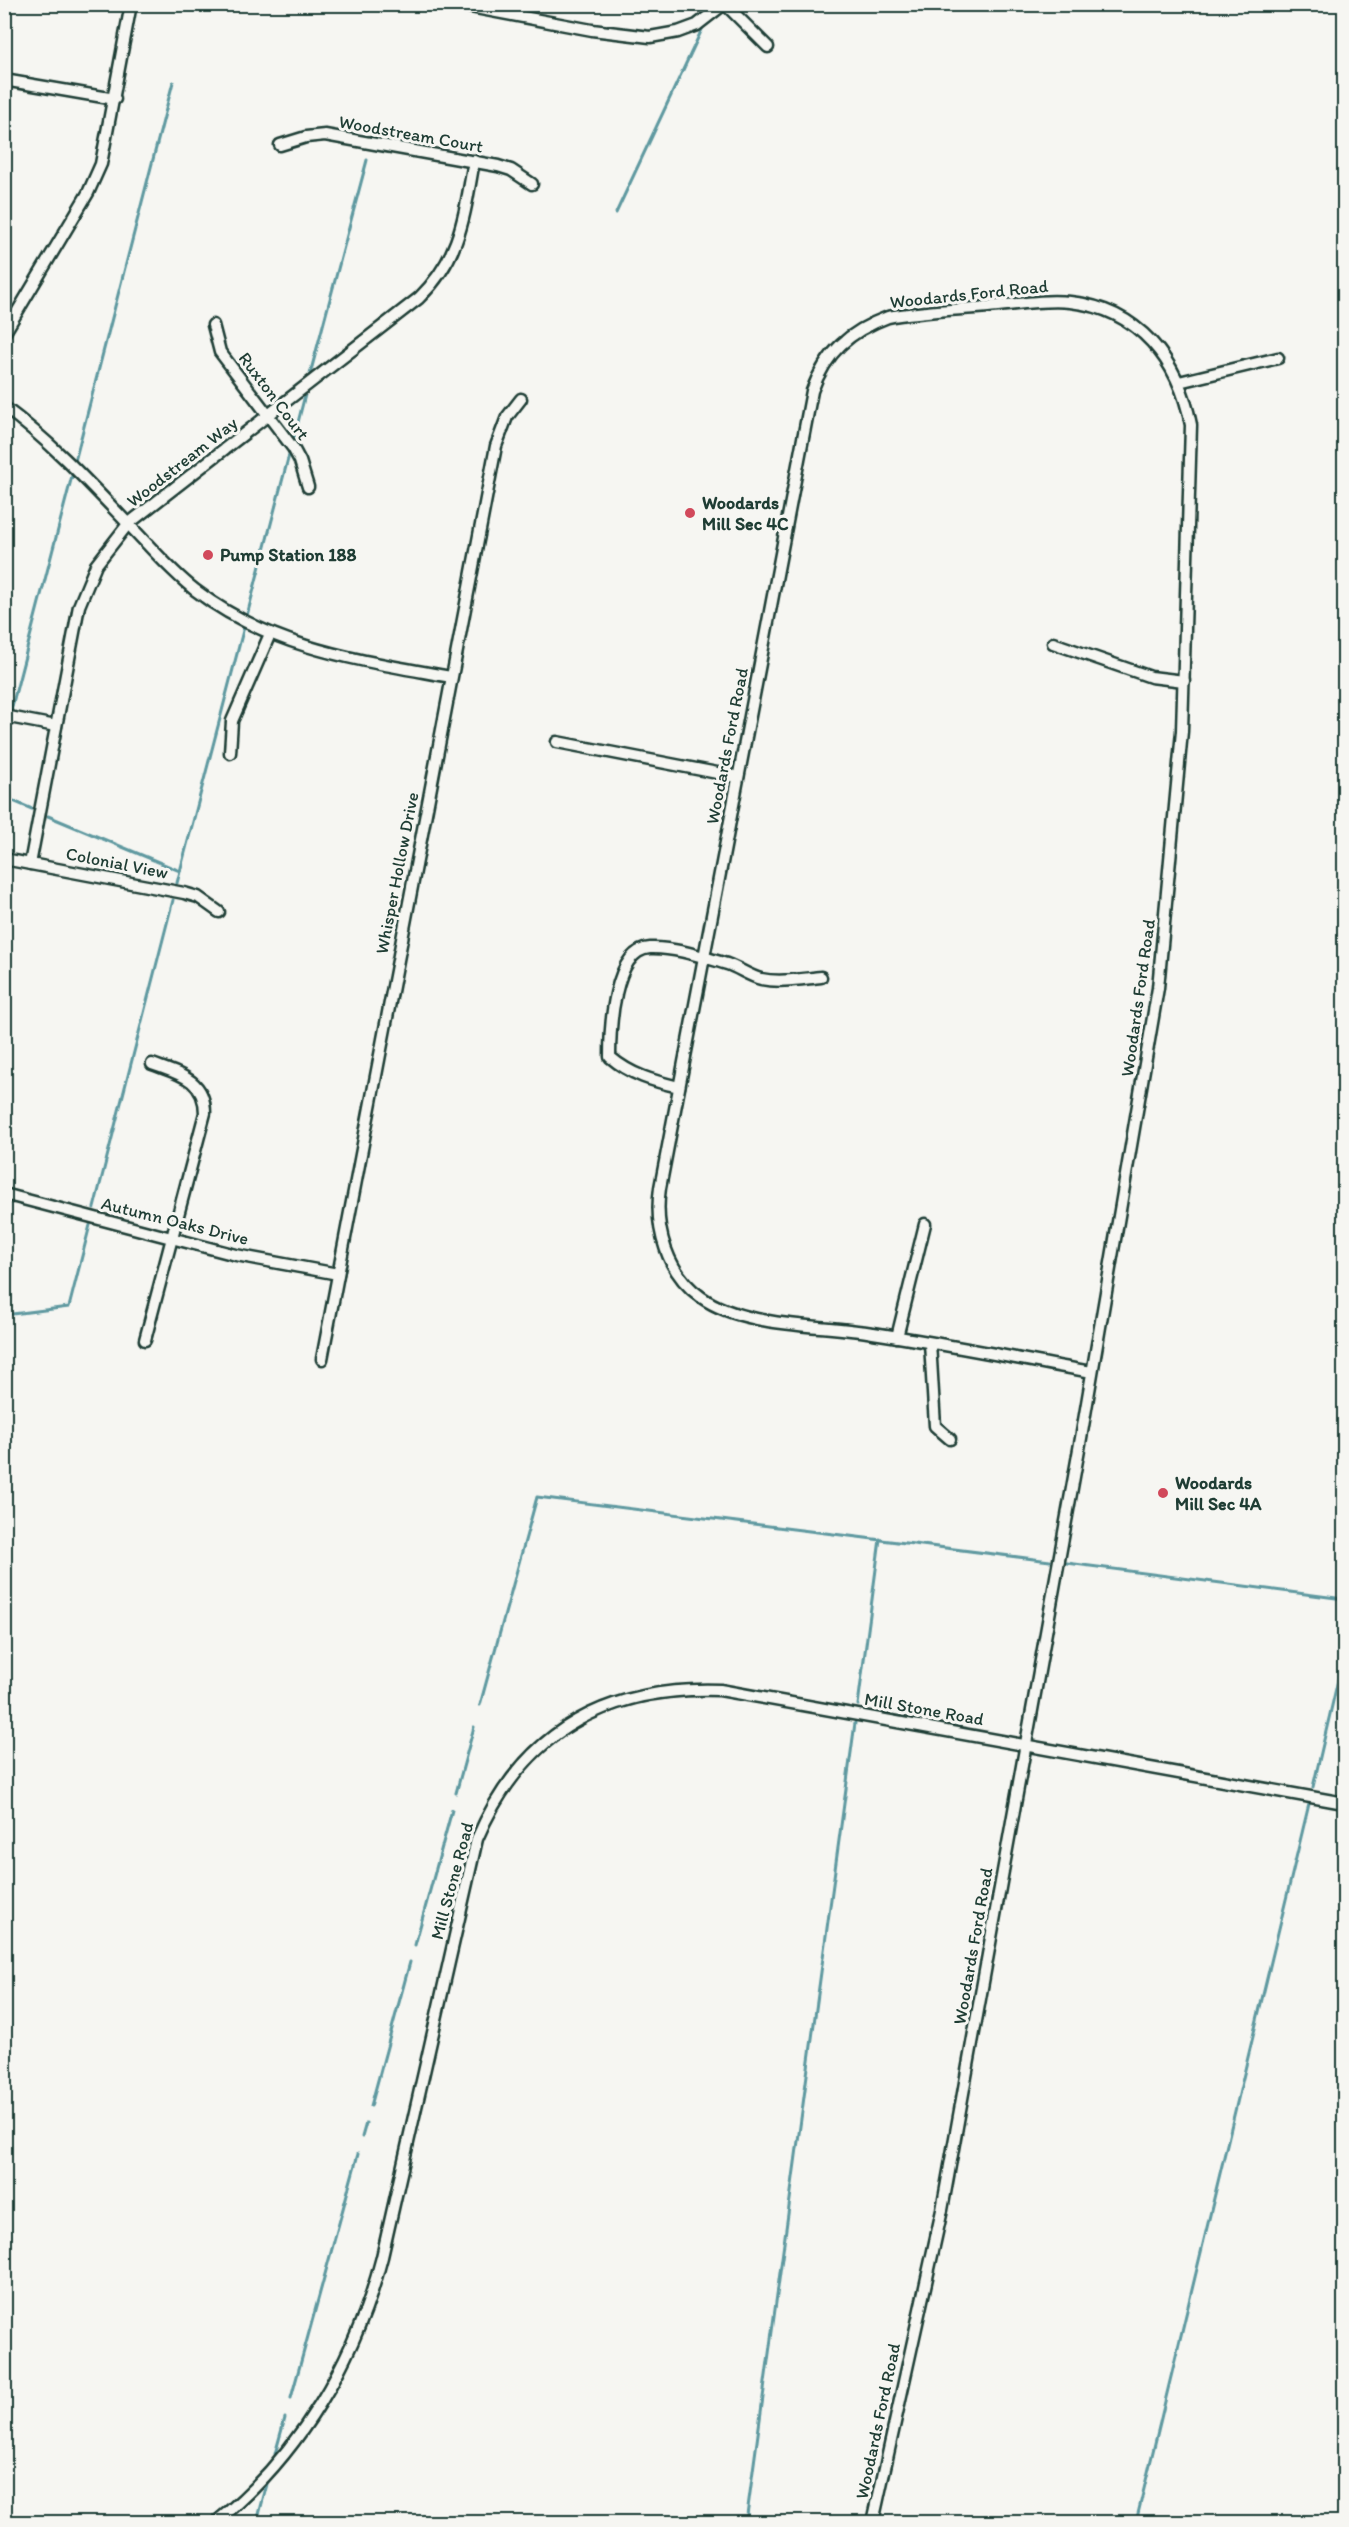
<svg xmlns="http://www.w3.org/2000/svg" width="1349" height="2527" viewBox="0 0 1349 2527" font-family="Itim,sans-serif">
<style>
.lines{fill:none;stroke-linecap:round;stroke-linejoin:round}
.stream{stroke:#5f99a0;stroke-width:3}
.street-casing{stroke:#1f3d34;stroke-width:15}
.street{stroke:#f6f6f2;stroke-width:10}
.poi-dot{fill:#d1495b;stroke:#f6f6f2;stroke-width:2}
.labels{text-anchor:middle;stroke-width:6;stroke-linejoin:round;paint-order:stroke}
.street-label{font-size:18px;fill:#1f3d34;stroke:#f6f6f2}
.poi-label{font-size:18px;font-weight:bold;fill:#1f3d34;stroke:#f6f6f2;text-anchor:start}
</style>
<rect width="100%" height="100%" fill="#f6f6f2"/>
<filter id="ink" filterUnits="userSpaceOnUse"><feTurbulence type="fractalNoise" baseFrequency=".0167" numOctaves="2"/><feDisplacementMap in="SourceGraphic" scale="12" xChannelSelector="R" yChannelSelector="G"/><feConvolveMatrix kernelMatrix="1 2 1 2 8 2 1 2 1" color-interpolation-filters="sRGB"/></filter>
<g filter="url(#ink)">
<g class="lines">
<g class="stream">
<polyline points="616,213 704,25"/>
<polyline points="309,378 367,160"/>
<polyline points="293,442 306,391"/>
<polyline points="74,465 173,82"/>
<polyline points="4,737 73,472"/>
<polyline points="4,797 32,809"/>
<polyline points="48,816 180,871"/>
<polyline points="177,883 290,451"/>
<polyline points="94,1208 173,900"/>
<polyline points="4,1315 69,1307 90,1225"/>
<polyline points="1067,1563 1344,1599"/>
<polyline points="480,1705 537,1497 1050,1561"/>
<polyline points="858,1705 880,1539"/>
<polyline points="1313,1787 1344,1654"/>
<polyline points="456,1793 474,1727"/>
<polyline points="415,1945 452,1810"/>
<polyline points="371,2106 410,1962"/>
<polyline points="362,2137 366,2123"/>
<polyline points="291,2398 358,2154"/>
<polyline points="275,2454 285,2418"/>
<polyline points="257,2522 267,2484"/>
<polyline points="746,2522 855,1723"/>
<polyline points="1136,2522 1309,1804"/>
</g>
<g class="street-casing">
<g id="street">
<polyline points="454,4 592,30 650,37 678,32 697,25 724,4"/>
<polyline points="725,4 768,47"/>
<polyline points="4,80 115,99"/>
<polyline points="280,145 306,137 325,135 498,166 511,170 532,184"/>
<polyline points="213,325 220,352 293,448 300,461 308,487"/>
<polyline points="4,334 88,193 101,164 131,4"/>
<polyline points="1179,382 1278,358"/>
<path d="M4,407c49,36 88,79 129,122 20,21 39,43 62,61 77,59 164,70 256,87"/>
<polyline points="1053,643 1151,677 1184,681"/>
<polyline points="4,716 56,726"/>
<polyline points="557,742 738,777"/>
<polyline points="230,753 232,721 270,634"/>
<polyline points="4,859 184,893 198,897 219,912"/>
<path d="M30,864l49,-258 17,-41 32,-41 291,-226c42,-41 45,-82 55,-137"/>
<path d="M679,1087c-26,-6 -48,-12 -69,-30 0,-27 3,-107 40,-109 25,-1 53,9 77,16 12,4 22,12 34,15 19,4 40,0 60,-2"/>
<polyline points="4,1194 236,1255 338,1274"/>
<polyline points="897,1337 925,1224"/>
<path d="M145,1340l60,-227c0,-34 -26,-39 -53,-49"/>
<polyline points="930,1343 935,1426 950,1439"/>
<polyline points="322,1359 496,446 507,417 521,399"/>
<path d="M216,2522c83,-66 140,-163 166,-265l95,-418c46,-107 129,-153 243,-149l624,113"/>
<path d="M873,2522l69,-312 139,-772 77,-450 24,-257 9,-306c-12,-64 -52,-116 -121,-123 -27,-3 -56,3 -82,5 -33,3 -67,4 -100,10 -38,14 -62,35 -76,74l-152,797c-6,40 7,85 41,109 43,31 119,27 172,36 73,11 146,26 219,39"/>
</g>
</g>
<use href="#street" class="street"/>
</g>
</g>
<g class="poi-dot">
<circle cx="690" cy="513" r="6"/>
<circle cx="208" cy="555" r="6"/>
<circle cx="1163" cy="1493" r="6"/>
</g>
<g class="labels">
<g class="street-label">
<text transform="translate(411 134) rotate(10)" y="6">Woodstream Court</text>
<text transform="translate(969 294) rotate(-6)" y="6">Woodards Ford Road</text>
<text transform="translate(274 396) rotate(53)" y="6">Ruxton Court</text>
<text transform="translate(182 462) rotate(-38)" y="6">Woodstream Way</text>
<text transform="translate(727 746) rotate(-79)" y="6">Woodards Ford Road</text>
<text transform="translate(117 863) rotate(11)" y="6">Colonial View</text>
<text transform="translate(397 873) rotate(-79)" y="6">Whisper Hollow Drive</text>
<text transform="translate(1138 998) rotate(-82)" y="6">Woodards Ford Road</text>
<text transform="translate(175 1221) rotate(14)" y="6">Autumn Oaks Drive</text>
<text transform="translate(924 1709) rotate(10)" y="6">Mill Stone Road</text>
<text transform="translate(452 1881) rotate(-75)" y="6">Mill Stone Road</text>
<text transform="translate(973 1946) rotate(-80)" y="6">Woodards Ford Road</text>
<text transform="translate(878 2421) rotate(-78)" y="6">Woodards Ford Road</text>
</g>
<g class="poi-label">
<text x="702" y="509">Woodards<tspan x="702" dy="21">Mill Sec 4C</tspan></text>
<text x="220" y="561">Pump Station 188</text>
<text x="1175" y="1489">Woodards<tspan x="1175" dy="21">Mill Sec 4A</tspan></text>
</g>
</g>
<rect width="1349" height="2527" fill="none" stroke="#f6f6f2" stroke-width="24"/>
<rect x="12" y="12" width="1325" height="2503" fill="none" stroke="#1f3d34" stroke-width="2" filter="url(#ink)"/>
</svg>
